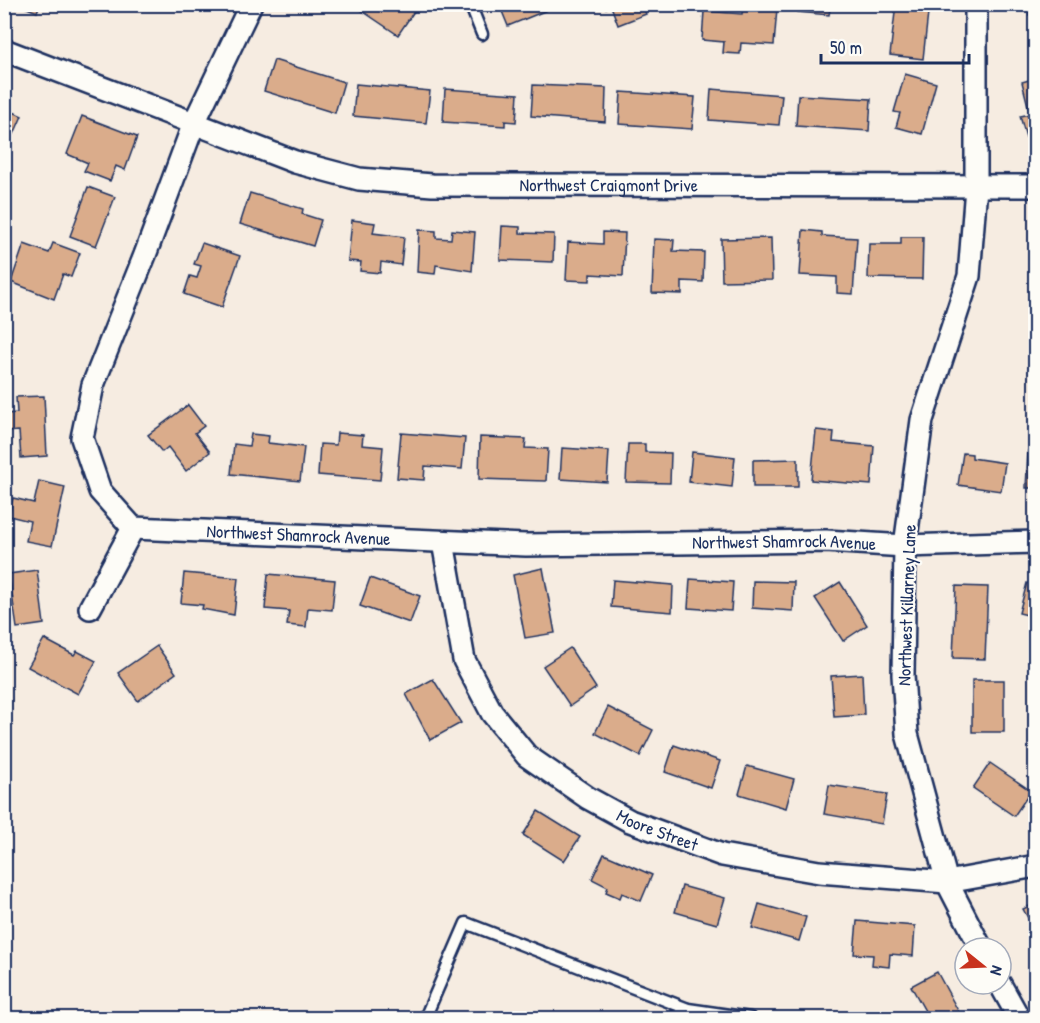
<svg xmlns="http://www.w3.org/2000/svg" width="1040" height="1023" viewBox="0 0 1040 1023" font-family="'Patrick Hand',sans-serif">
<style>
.building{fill:#daac8b;stroke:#1b2f5e;stroke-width:1.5}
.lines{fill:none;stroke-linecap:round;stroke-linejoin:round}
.lane-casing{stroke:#1b2f5e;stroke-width:15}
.street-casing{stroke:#1b2f5e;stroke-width:26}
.lane{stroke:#fdfcf7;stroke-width:10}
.street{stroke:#fdfcf7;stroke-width:21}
.labels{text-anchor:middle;stroke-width:4.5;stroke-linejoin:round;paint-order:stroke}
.street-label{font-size:18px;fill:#1b2f5e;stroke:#fdfcf7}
</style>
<rect width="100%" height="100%" fill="#f6ece1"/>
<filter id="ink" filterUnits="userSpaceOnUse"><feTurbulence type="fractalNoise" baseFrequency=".0167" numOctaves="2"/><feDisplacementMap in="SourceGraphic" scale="12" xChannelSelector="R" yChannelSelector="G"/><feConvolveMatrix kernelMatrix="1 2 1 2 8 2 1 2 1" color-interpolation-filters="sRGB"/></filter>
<g filter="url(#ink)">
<g class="building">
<polygon points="17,4 40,4 37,12"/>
<polygon points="360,4 419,4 398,35 358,8"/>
<polygon points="499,4 545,4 547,10 508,26"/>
<polygon points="604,4 642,4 646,14 618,25 611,6 606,8"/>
<polygon points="799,4 831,4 829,15 798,12"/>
<polygon points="896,4 929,4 923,59 890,55"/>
<polygon points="1029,4 1036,4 1036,16 1029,15"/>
<polygon points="743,6 777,8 774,45 741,43 740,54 723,53 724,42 702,40 704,11 742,14"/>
<polygon points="274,60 344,82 335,113 264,91"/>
<polygon points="905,74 936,83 922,134 896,127 900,113 894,112"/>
<polygon points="1036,78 1036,134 1026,137 1020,116 1030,114 1022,82"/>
<polygon points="356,84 430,91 426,123 353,116"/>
<polygon points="533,85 606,88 605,122 531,116"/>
<polygon points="445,89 518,94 516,122 505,121 505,126 443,122"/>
<polygon points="711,89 782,95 779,125 709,120"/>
<polygon points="621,92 695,97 692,129 619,124"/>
<polygon points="798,95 871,99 869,131 796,126"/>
<polygon points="11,111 22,116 14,134 4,129"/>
<polygon points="82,116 137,137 125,170 116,166 110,181 84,171 88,163 67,154"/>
<polygon points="88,187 115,197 96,246 70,236"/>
<polygon points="250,193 303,209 302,214 321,220 313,246 240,224"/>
<polygon points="352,220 375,223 373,233 404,237 401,265 381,262 380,273 360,271 361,262 348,261"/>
<polygon points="502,226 520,227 520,233 554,234 553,262 500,260"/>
<polygon points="419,230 436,231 436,238 451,239 452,230 475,232 472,271 436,265 435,274 417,272"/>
<polygon points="803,230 822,232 822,236 857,238 853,294 837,293 837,277 800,275"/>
<polygon points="603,232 625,233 623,276 590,274 590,281 566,280 568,242 603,244"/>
<polygon points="901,237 923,237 922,279 868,278 869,244 901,244"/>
<polygon points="771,238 772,280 722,281 721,239"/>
<polygon points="654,239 674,240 673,251 704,252 703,282 682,281 682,294 652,293"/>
<polygon points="53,243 80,253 71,277 63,274 54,299 11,282 24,244 49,253"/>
<polygon points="202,243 240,256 222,307 184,294 190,276 197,278 201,266 194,264"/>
<polygon points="44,396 47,456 21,458 19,431 5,432 5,414 17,413 16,397"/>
<polygon points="188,405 204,426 195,433 210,452 186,471 168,447 162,452 148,435"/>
<polygon points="816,430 834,432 833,442 874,446 871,485 811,480"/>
<polygon points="337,433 363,435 362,445 383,447 380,480 318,475 320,444 336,445"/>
<polygon points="401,433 465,438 462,469 425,466 424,480 397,478"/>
<polygon points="251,434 269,436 268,443 304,447 300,481 231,474 234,444 249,446"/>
<polygon points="480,437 526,439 525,448 548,449 546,481 479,479"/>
<polygon points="628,444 645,444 645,452 671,453 670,483 626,482"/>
<polygon points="562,448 609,451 607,482 560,479"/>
<polygon points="1028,451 1036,451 1036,488 1026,488"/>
<polygon points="692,452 735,457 732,487 689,482"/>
<polygon points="963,453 972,454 972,458 1005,463 1001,491 958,485"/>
<polygon points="798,459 798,487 753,487 753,460"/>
<polygon points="39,481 65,487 52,546 26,541 30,521 9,516 13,498 34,503"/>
<polygon points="543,568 555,633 525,638 513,575"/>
<polygon points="37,570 44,624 17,628 9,574"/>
<polygon points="184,573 238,578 234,615 202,609 203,605 181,603"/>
<polygon points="268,574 335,580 332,610 308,608 306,627 287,625 289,611 265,609"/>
<polygon points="370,578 420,596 410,623 360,606"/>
<polygon points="690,579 733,582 731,611 688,608"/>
<polygon points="613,580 673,585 672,612 611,607"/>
<polygon points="753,581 794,582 793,611 752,608"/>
<polygon points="840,582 867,625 843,641 815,598"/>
<polygon points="1027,583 1036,585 1036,617 1019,613"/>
<polygon points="956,586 988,587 985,659 953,658"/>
<polygon points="44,639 74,655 77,651 96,661 78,694 28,667"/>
<polygon points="157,646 176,673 138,701 118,673"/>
<polygon points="570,648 596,688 570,706 543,666"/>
<polygon points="862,674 864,715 834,717 831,676"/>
<polygon points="433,679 461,723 430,740 406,694"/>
<rect x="972" y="680" width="32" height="52"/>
<polygon points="608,707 653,730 640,756 595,733"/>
<polygon points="674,745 720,761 711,788 665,772"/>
<polygon points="990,763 1031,791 1014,816 973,788"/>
<polygon points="747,766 794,779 786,808 739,794"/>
<polygon points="829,785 887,794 882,824 824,814"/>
<polygon points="538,811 580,837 564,861 523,835"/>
<polygon points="604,854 652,875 641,901 622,893 620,898 606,892 608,887 592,879"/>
<polygon points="682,886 725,898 717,924 675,912"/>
<polygon points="1036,903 1036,932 1023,909"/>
<polygon points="759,904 806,917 799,941 752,928"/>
<polygon points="857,921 915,926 913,956 890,954 889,967 872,965 873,955 854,954"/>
<polygon points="937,972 962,1018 929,1018 911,986"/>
</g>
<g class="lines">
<g class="lane-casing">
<g id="lane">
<polyline points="470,4 482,34"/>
<polyline points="425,1018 466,923 688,1009 750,1018"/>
<polyline points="673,1018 688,1009"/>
</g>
</g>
<g class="street-casing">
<g id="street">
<path id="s1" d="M251,4l-57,119 -49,132 -52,130 -11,53 18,53 33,37 393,17 300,-4 79,5 131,-4"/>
<polyline points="976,4 976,187 969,276 922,420 905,546 903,675 907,734 947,882 981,948"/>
<path id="s2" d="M4,50l291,112 64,17 73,6 604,1"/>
<path id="s3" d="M443,542l21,118 28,53 35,43 61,42 42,23 92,34 97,17 128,10 89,-16"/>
<polyline points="90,608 133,528"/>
<polyline points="1000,984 1019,1018"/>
</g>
</g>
<use href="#lane" class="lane"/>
<use href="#street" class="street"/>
</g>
</g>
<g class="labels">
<g class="street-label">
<text dy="6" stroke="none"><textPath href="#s2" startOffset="628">Northwest Craigmont Drive</textPath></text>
<text dy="6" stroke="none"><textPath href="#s1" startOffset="738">Northwest Shamrock Avenue</textPath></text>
<text dy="6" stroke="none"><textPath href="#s1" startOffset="1224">Northwest Shamrock Avenue</textPath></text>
<text transform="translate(907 605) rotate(-88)" y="6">Northwest Killarney Lane</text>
<text dy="6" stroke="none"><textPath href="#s3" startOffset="386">Moore Street</textPath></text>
</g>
</g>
<rect width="1040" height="1023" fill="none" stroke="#fdfcf7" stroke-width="24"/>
<rect x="12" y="12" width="1016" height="999" fill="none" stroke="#1b2f5e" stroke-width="2" filter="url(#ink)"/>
<g transform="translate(983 966) rotate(108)"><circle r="28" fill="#fdfcf7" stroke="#a3aaba" stroke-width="1.5"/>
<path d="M0-4.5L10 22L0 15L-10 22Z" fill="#c8321e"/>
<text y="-9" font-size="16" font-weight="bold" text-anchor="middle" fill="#1b2f5e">N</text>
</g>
<path d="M821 54v9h148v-9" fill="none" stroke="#1b2f5e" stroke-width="3"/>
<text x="830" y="54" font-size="18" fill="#1b2f5e" stroke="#fdfcf7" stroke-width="4.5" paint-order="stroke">50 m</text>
</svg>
